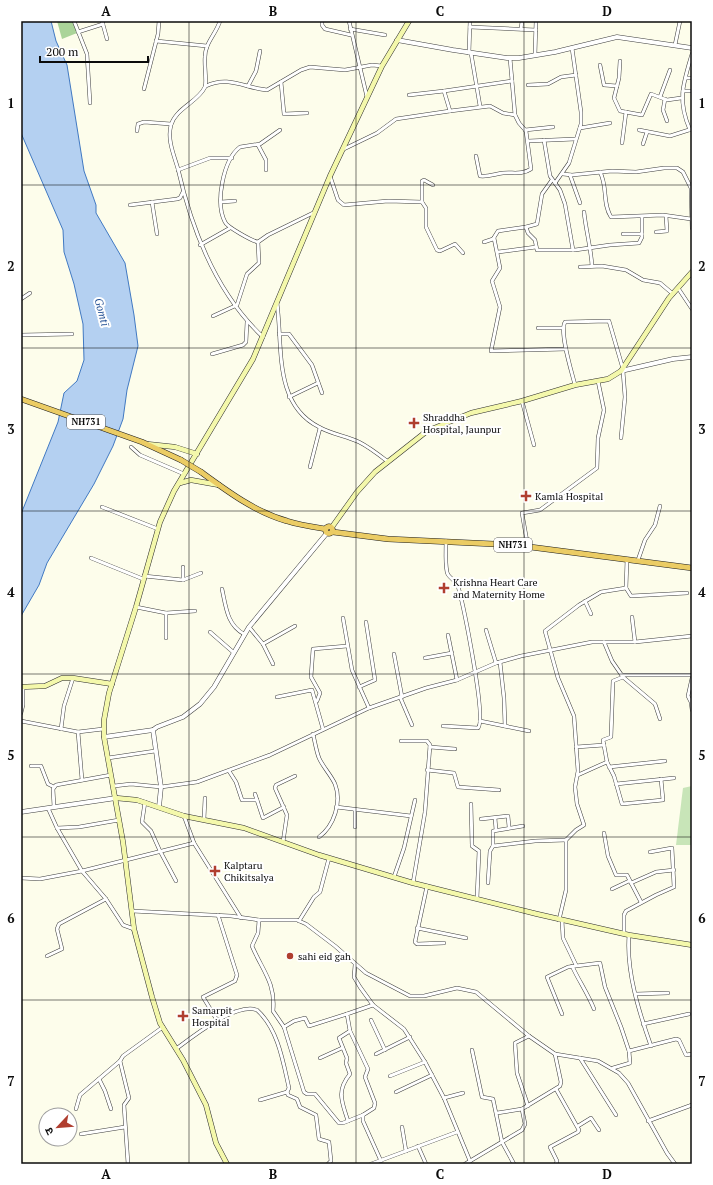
<svg xmlns="http://www.w3.org/2000/svg" width="713" height="1185" viewBox="0 0 713 1185" font-family="'PT Serif','Noto Sans Devanagari',serif">
<style>
.green{fill:#c8e5b8}
.forest{fill:#aad499}
.water{fill:#b4d0f1;stroke:#4179c2}
.lines{fill:none;stroke-linecap:round;stroke-linejoin:round}
.minor-casing{stroke:#3e3e3e;stroke-width:4}
.tertiary-casing{stroke:#3e3e3e;stroke-width:5}
.secondary-casing{stroke:#2d2d2d;stroke-width:5.5}
.trunk-casing{stroke:#1c1c1c;stroke-width:6}
.minor{stroke:#fff;stroke-width:3}
.tertiary{stroke:#fff;stroke-width:4}
.secondary{stroke:#f4f8ab;stroke-width:4.5}
.trunk{stroke:#ebcc64;stroke-width:5}
.trunk-bridge-casing{stroke:#1c1c1c;stroke-width:6;stroke-linecap:butt}
.trunk-bridge{stroke:#ebcc64;stroke-width:5}
.grid{fill:none;stroke:#0b0b0b;stroke-width:1;stroke-opacity:0.55}
.poi-dot{fill:#b03e2f;stroke:#fff;stroke-width:1.5}
.labels{text-anchor:middle;stroke-width:4;stroke-linejoin:round;paint-order:stroke}
.shield{fill:#fff;stroke:#545454;stroke-width:1}
.shield-label{font-size:9px;font-weight:bold;fill:#0b0b0b}
.poi-label{font-size:10px;fill:#0b0b0b;stroke:#fff;text-anchor:start}
.water-label{font-size:11px;font-style:italic;fill:#1f4d92;stroke:#fff}
.neatline{fill:none;stroke:#0b0b0b;stroke-width:1.5}
.grid-label{font-size:13px;text-anchor:middle;font-weight:bold;fill:#0b0b0b}
</style>
<rect width="100%" height="100%" fill="#fdfdeb"/>
<polygon class="green" points="692,786 692,845 676,845 683,788"/>
<polygon class="forest" points="57,21 73,21 77,33 62,39"/>
<polygon class="water" points="21,21 51,21 56,41 67,65 84,171 96,205 96,213 125,263 134,315 138,346 127,390 123,419 113,446 94,484 47,563 39,585 21,616 21,514 58,422 64,393 77,381 84,360 83,324 74,284 64,252 63,230 21,133"/>
<g class="lines">
<g class="minor-casing">
<g id="minor">
<polyline points="74,21 87,54 90,103"/>
<polyline points="102,21 107,39"/>
<path d="M220,21c-4,13 -15,22 -15,36 -1,7 2,25 0,30 -7,15 -29,21 -34,38 -4,15 3,30 7,44 14,62 38,124 85,168"/>
<polyline points="322,21 322,25 325,29 351,35"/>
<polyline points="349,21 367,97"/>
<polyline points="470,27 536,30"/>
<polyline points="350,29 385,35"/>
<polyline points="521,29 522,21"/>
<polyline points="78,32 103,24"/>
<polyline points="156,41 207,46"/>
<polyline points="675,45 680,21"/>
<polyline points="469,53 470,21"/>
<polyline points="471,53 480,106"/>
<polyline points="535,55 536,21"/>
<polyline points="620,61 619,78 614,98 620,111 642,115 651,94 667,100 681,98"/>
<polyline points="600,65 604,85 617,86"/>
<polyline points="686,78 692,78"/>
<polyline points="281,82 284,114 307,113"/>
<polyline points="528,85 548,84 561,77 576,75"/>
<path d="M206,86c22,-11 39,2 61,4l34,-20 9,-3 35,3 27,-5 10,1"/>
<polyline points="248,86 256,71 260,51"/>
<polyline points="144,89 158,34 159,21"/>
<polyline points="444,91 450,111 490,106 503,113 515,115"/>
<polyline points="683,91 692,91"/>
<polyline points="409,95 444,91 512,81"/>
<polyline points="660,97 670,70"/>
<polyline points="665,99 663,110 667,121"/>
<polyline points="580,128 610,123"/>
<path d="M280,130l-20,14 -20,3c-17,13 -25,56 -15,75 2,5 27,19 33,20l10,-7 47,-23"/>
<polyline points="525,130 553,127"/>
<polyline points="639,130 670,136 692,129"/>
<path d="M690,130c-13,-30 -7,-46 2,-76"/>
<polyline points="137,131 138,124 144,122 171,124"/>
<polyline points="544,140 550,176 560,190 565,204 573,250"/>
<polyline points="528,141 575,139"/>
<polyline points="622,143 626,112"/>
<polyline points="643,144 647,132"/>
<polyline points="258,145 266,160 266,170"/>
<polyline points="344,149 377,133 396,119 450,111"/>
<path d="M476,156l4,20c8,1 15,-2 23,-3 10,-1 19,2 28,-4l-5,-38 -7,-8 -4,-8 -5,-57"/>
<polyline points="178,170 210,158 232,158"/>
<path d="M600,172c8,15 2,31 11,45l52,-2 28,4"/>
<polyline points="563,174 572,175 612,171 636,172 664,168 677,168 683,172 691,188 692,228"/>
<polyline points="570,175 580,203"/>
<polyline points="330,176 338,200 344,205 388,201 422,202 426,208 426,227 437,250 440,251 455,244 463,253"/>
<polyline points="555,183 569,163 581,124 581,112 572,48"/>
<polyline points="152,202 157,234"/>
<polyline points="221,202 235,201"/>
<polyline points="422,202 422,181 424,180 433,185"/>
<polyline points="130,205 177,199 180,198 183,192"/>
<path d="M584,212c2,19 7,36 8,54"/>
<polyline points="526,227 528,233 535,240 537,250 575,250 610,245 639,243 642,237 642,217"/>
<polyline points="656,232 667,231 666,216"/>
<polyline points="623,234 642,234"/>
<polyline points="494,238 500,268 492,281 500,307 491,351 566,349"/>
<polyline points="484,242 493,239 498,231 526,227 537,224 542,194 552,180"/>
<polyline points="200,245 230,228"/>
<polyline points="498,252 536,247"/>
<polyline points="580,267 602,266 626,270 643,280 660,283 673,294"/>
<polyline points="678,288 692,309"/>
<polyline points="21,299 30,293"/>
<path d="M277,303c6,43 -4,101 42,124 12,7 27,9 40,15 10,5 19,12 28,19"/>
<polyline points="213,316 237,305 247,274 259,263 258,242"/>
<polyline points="538,328 563,328"/>
<polyline points="279,334 289,334 312,365 322,393"/>
<polyline points="21,335 72,334"/>
<polyline points="212,354 243,345 246,342 247,322"/>
<path d="M575,385c-3,-12 -16,-53 -10,-63l44,-1 14,48"/>
<polyline points="289,397 318,383"/>
<polyline points="522,401 534,445"/>
<polyline points="621,438 625,397 623,371"/>
<polyline points="131,447 140,455 184,474"/>
<polyline points="310,467 320,428"/>
<polyline points="102,507 158,529"/>
<polyline points="528,547 522,513 540,510 597,468 598,438 604,410 598,381"/>
<polyline points="91,558 143,579"/>
<polyline points="627,559 626,588 631,596 687,593"/>
<polyline points="638,560 645,540 655,525 660,506"/>
<polyline points="183,567 183,580"/>
<polyline points="144,576 183,580 201,573"/>
<path d="M222,589c4,18 5,36 22,45"/>
<polyline points="585,601 591,614"/>
<polyline points="136,607 166,613 195,611"/>
<polyline points="166,613 166,638"/>
<polyline points="632,617 635,642"/>
<polyline points="343,618 352,670 369,708"/>
<polyline points="249,627 263,644 273,664"/>
<polyline points="486,630 496,663"/>
<polyline points="210,632 233,652"/>
<polyline points="448,635 457,680"/>
<polyline points="604,642 612,661 623,677 655,704 660,719"/>
<polyline points="263,644 295,626"/>
<polyline points="394,654 402,697"/>
<polyline points="425,658 452,653"/>
<polyline points="500,662 504,698 505,726"/>
<polyline points="622,675 692,675"/>
<polyline points="623,677 613,681 611,737 603,740 607,762 614,776 622,804 663,800 661,779"/>
<polyline points="692,678 688,696 691,702 692,710"/>
<polyline points="359,687 375,680 366,622"/>
<polyline points="277,697 312,690 323,729"/>
<polyline points="400,697 412,725"/>
<polyline points="317,701 320,693 311,677 313,649 347,646"/>
<polyline points="21,713 23,705 23,687"/>
<polyline points="21,721 78,732 103,729"/>
<polyline points="480,721 529,731"/>
<path d="M443,726l35,2c9,-9 -15,-124 -20,-142 -2,-6 -10,-8 -11,-14 -2,-10 -1,-21 -1,-31"/>
<polyline points="61,729 64,706 73,678"/>
<polyline points="78,732 82,780"/>
<path d="M313,734c2,8 3,16 6,24 4,9 12,17 16,26 7,18 -1,42 -16,53"/>
<polyline points="401,741 427,741 430,745 425,812 413,883"/>
<polyline points="430,747 455,749"/>
<polyline points="576,747 604,745"/>
<polyline points="108,758 155,751"/>
<polyline points="31,766 41,766 48,784 54,787"/>
<polyline points="609,767 665,761"/>
<polyline points="427,770 454,773 458,787 499,790"/>
<polyline points="229,771 236,782 242,800 257,800"/>
<polyline points="578,775 607,762"/>
<polyline points="616,784 674,778"/>
<polyline points="114,786 131,784 161,787 197,782 270,755 369,708 426,688 457,680 496,663 521,656 592,642 635,642 692,636"/>
<polyline points="255,794 263,818 284,807"/>
<polyline points="145,802 142,822 151,831 160,851 176,881"/>
<polyline points="471,804 472,846 479,851 477,898"/>
<polyline points="54,807 53,789 56,785 111,775"/>
<polyline points="336,807 411,816"/>
<polyline points="48,808 57,828 82,871 106,899 123,925 134,929"/>
<polyline points="184,816 194,843 241,918"/>
<polyline points="495,818 496,830"/>
<polyline points="204,819 205,798"/>
<polyline points="481,819 508,816 509,827"/>
<polyline points="355,827 355,810"/>
<polyline points="57,828 79,827 119,820"/>
<polyline points="604,833 608,856 616,875 627,875 641,902"/>
<polyline points="283,842 287,815 275,788 276,785 295,776"/>
<polyline points="493,846 493,831 523,826"/>
<polyline points="394,877 404,848 415,800"/>
<polyline points="21,878 40,879 82,871 194,843"/>
<polyline points="488,883 490,851 493,846 535,841 566,840"/>
<polyline points="631,883 656,872 674,870"/>
<polyline points="427,886 415,942 417,944 444,943"/>
<polyline points="612,889 629,881"/>
<polyline points="132,911 231,916 259,920 297,920 306,924 335,946 366,973 410,996 424,996 457,988 476,992 529,1036 555,1054 598,1061 619,1073 628,1083 667,1153 675,1164"/>
<path d="M259,920l-1,13 -6,13c10,24 24,37 21,65l11,16 20,65 3,2h8l24,29h4l20,-8"/>
<polyline points="559,920 566,890 566,840 576,830 584,825 577,804 575,787 578,771 574,716 558,678 545,631 579,605 601,592 626,588"/>
<polyline points="562,920 563,938 576,965"/>
<polyline points="299,921 314,897 320,892 329,858"/>
<polyline points="417,928 466,938"/>
<polyline points="624,934 624,915 626,911 656,895 674,887 672,848 650,852"/>
<path d="M629,935c-3,36 10,77 22,111"/>
<polyline points="47,956 62,949 57,929 59,924 106,899"/>
<polyline points="355,965 354,977 360,987 373,1005 404,1029 425,1062 444,1098 470,1161"/>
<path d="M572,966c7,15 16,28 22,43"/>
<polyline points="636,994 668,993"/>
<polyline points="373,1005 347,1014 350,1031 368,1069 365,1077 375,1103 374,1108 363,1115 363,1121 381,1161"/>
<polyline points="562,1014 547,977 568,967 600,963 605,987 621,1027 629,1051"/>
<polyline points="217,1020 203,997 235,981 237,975 218,915"/>
<polyline points="371,1020 385,1050"/>
<polyline points="643,1024 689,1014"/>
<polyline points="284,1027 294,1021 305,1018 309,1026 347,1014"/>
<path d="M176,1049c16,-12 60,-47 81,-39 21,19 26,51 32,78l-2,4 -27,8"/>
<polyline points="472,1050 482,1097 493,1099 502,1142 514,1164"/>
<polyline points="376,1054 410,1037"/>
<polyline points="320,1058 342,1048"/>
<polyline points="580,1058 616,1115"/>
<polyline points="613,1068 630,1063 629,1051 676,1039 679,1040 686,1055 692,1054"/>
<polyline points="390,1076 425,1062"/>
<polyline points="99,1079 105,1091 111,1109"/>
<polyline points="287,1092 288,1095 297,1099 300,1107 316,1115 319,1139 329,1142 331,1161 328,1164"/>
<polyline points="396,1092 432,1075"/>
<polyline points="444,1098 463,1093"/>
<polyline points="528,1106 517,1073 515,1043 529,1036"/>
<polyline points="76,1109 80,1095 120,1061"/>
<polyline points="497,1113 522,1109"/>
<path d="M348,1121c-6,-19 -12,-30 2,-47l-4,-11 1,-5 -8,-20 11,-7"/>
<polyline points="648,1121 692,1105"/>
<polyline points="578,1126 591,1118 599,1130"/>
<polyline points="402,1127 406,1151"/>
<polyline points="81,1134 125,1127"/>
<polyline points="418,1146 426,1164"/>
<polyline points="128,1164 124,1105 129,1098 120,1061 123,1056 163,1027"/>
<polyline points="371,1164 457,1132"/>
<polyline points="465,1164 522,1130 525,1124 522,1109 560,1086 561,1082 555,1054"/>
<polyline points="556,1164 557,1161 550,1147 578,1132 579,1130 556,1089"/>
</g>
</g>
<g class="tertiary-casing">
<g id="tertiary">
<polyline points="397,40 453,50 507,58 519,58 555,52 617,37 692,48"/>
<polyline points="621,371 673,359 692,357"/>
<polyline points="104,737 153,730"/>
<polyline points="159,807 161,787 153,730 157,727 183,717 200,704 214,687 249,627 327,533"/>
<polyline points="21,812 116,798"/>
</g>
</g>
<g class="secondary-casing">
<g id="secondary">
<polyline points="147,444 175,447 197,454"/>
<polyline points="180,483 191,480 219,485"/>
<polyline points="332,527 357,492 375,472 427,431 471,413 522,401 575,385 608,379 621,371 669,298 692,272"/>
<polyline points="21,687 45,686 62,678 73,678 112,684"/>
<polyline points="116,798 137,800 184,816 244,828 319,855 413,883 537,914 629,935 692,945"/>
<polyline points="227,1164 216,1143 206,1105 183,1060 160,1023 152,997 134,929 123,842 104,737 104,720 109,693 136,607 160,522 174,491 253,359 330,176 382,66 409,21"/>
</g>
</g>
<g class="trunk-casing">
<g id="trunk">
<polyline points="21,399 142,442 181,460"/>
<path d="M201,472c26,19 54,40 86,49 12,4 26,6 39,8"/>
<circle cx="329" cy="530" r="3.5"/>
<polyline points="333,532 388,539 515,545 692,568"/>
</g>
</g>
<use href="#minor" class="minor"/>
<use href="#tertiary" class="tertiary"/>
<use href="#secondary" class="secondary"/>
<use href="#trunk" class="trunk"/>
<g class="trunk-bridge-casing">
<polyline id="trunk-bridge" points="181,460 201,472"/>
</g>
<use href="#trunk-bridge" class="trunk-bridge"/>
</g>
<path class="grid" d="M189,21v1143M356,21v1143M524,21v1143M21,185h671M21,348h671M21,511h671M21,674h671M21,837h671M21,1000h671"/>
<g class="poi-dot">
<path d="M412 417h4v4h4v4h-4v4h-4v-4h-4v-4h4z"/>
<path d="M524 490h4v4h4v4h-4v4h-4v-4h-4v-4h4z"/>
<path d="M442 582h4v4h4v4h-4v4h-4v-4h-4v-4h4z"/>
<path d="M213 865h4v4h4v4h-4v4h-4v-4h-4v-4h4z"/>
<circle cx="290" cy="956" r="4"/>
<path d="M181 1010h4v4h4v4h-4v4h-4v-4h-4v-4h4z"/>
</g>
<g class="labels">
<g class="shield">
<rect x="67" y="415" width="38" height="14" rx="3"/>
<rect x="494" y="538" width="38" height="14" rx="3"/>
</g>
<g class="shield-label">
<text x="86" y="425">NH731</text>
<text x="513" y="548">NH731</text>
</g>
<g class="poi-label">
<text x="423" y="421">Shraddha<tspan x="423" dy="12">Hospital, Jaunpur</tspan></text>
<text x="535" y="500">Kamla Hospital</text>
<text x="453" y="586">Krishna Heart Care<tspan x="453" dy="12">and Maternity Home</tspan></text>
<text x="224" y="869">Kalptaru<tspan x="224" dy="12">Chikitsalya</tspan></text>
<text x="298" y="960">sahi eid gah</text>
<text x="192" y="1014">Samarpit<tspan x="192" dy="12">Hospital</tspan></text>
</g>
<g class="water-label">
<text transform="translate(102 312) rotate(75)" y="4">Gomtī</text>
</g>
</g>
<rect width="713" height="1185" fill="none" stroke="#ffffff" stroke-width="44"/>
<g transform="translate(58 1127) rotate(244)"><circle r="19" fill="#ffffff" stroke="#9d9d9d"/>
<path d="M0-3L7 15L0 10L-7 15Z" fill="#b03e2f"/>
<text y="-6" font-size="11" font-weight="bold" text-anchor="middle" fill="#0b0b0b">उ</text>
</g>
<path d="M40 56v6h108v-6" fill="none" stroke="#0b0b0b" stroke-width="2"/>
<text x="46" y="56" font-size="12" fill="#0b0b0b" stroke="#ffffff" stroke-width="3" paint-order="stroke">200 m</text>
<rect x="22" y="22" width="669" height="1141" class="neatline"/>
<g class="grid-label">
<text x="106" y="16">A</text>
<text x="273" y="16">B</text>
<text x="440" y="16">C</text>
<text x="607" y="16">D</text>
<text x="11" y="108">1</text>
<text x="702" y="108">1</text>
<text x="11" y="271">2</text>
<text x="702" y="271">2</text>
<text x="11" y="434">3</text>
<text x="702" y="434">3</text>
<text x="11" y="597">4</text>
<text x="702" y="597">4</text>
<text x="11" y="760">5</text>
<text x="702" y="760">5</text>
<text x="11" y="923">6</text>
<text x="702" y="923">6</text>
<text x="11" y="1086">7</text>
<text x="702" y="1086">7</text>
<text x="106" y="1179">A</text>
<text x="273" y="1179">B</text>
<text x="440" y="1179">C</text>
<text x="607" y="1179">D</text>
</g>
</svg>
